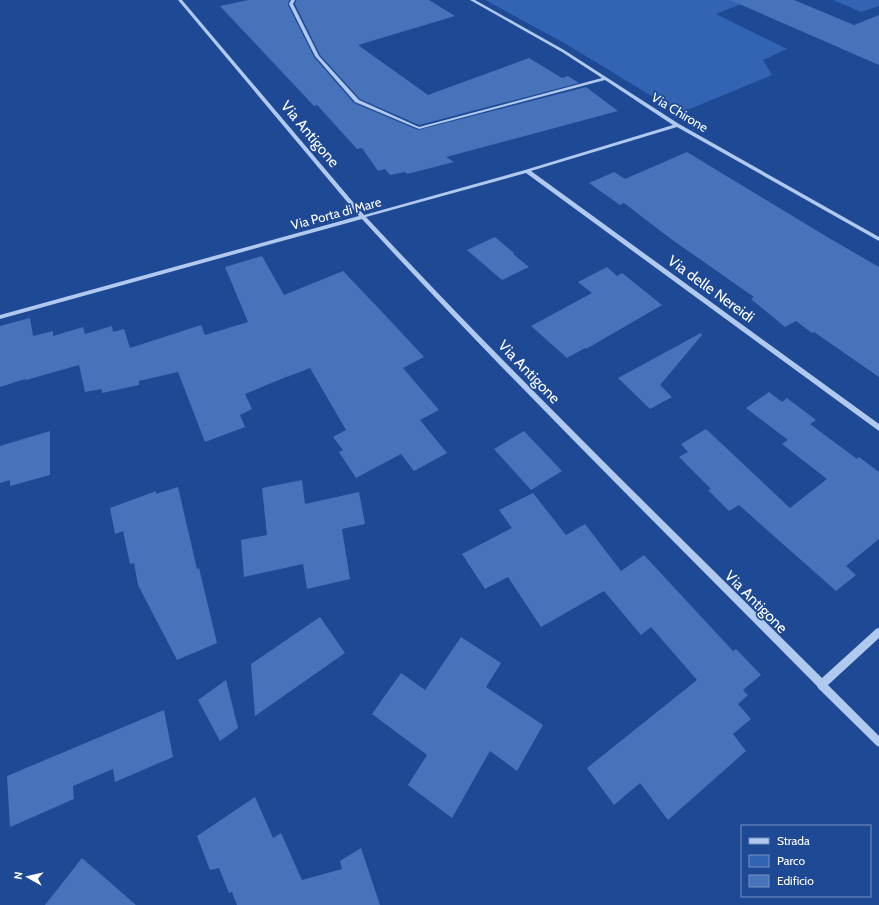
<svg xmlns="http://www.w3.org/2000/svg" width="879" height="905" viewBox="0 0 879 905" font-family="Cabin,sans-serif">
<style>
.green{fill:#3363b3}
.building{fill:#4773bb}
.lines{fill:none;stroke-linecap:round;stroke-linejoin:round}
.minor{fill:#b2c9ef;fill-rule:evenodd}
.labels{text-anchor:middle;stroke-width:3.5;stroke-linejoin:round;paint-order:stroke}
.far-street-label{font-size:13px;fill:#fff;stroke:#1e4a95}
.street-label{font-size:15px;fill:#fff;stroke:#1e4a95}
</style>
<rect width="100%" height="100%" fill="#1e4a95"/>
<g class="green">
<polygon points="485,0 752,0 716,14 787,49 763,60 772,75 685,111 673,109 566,44"/>
<polygon points="833,0 879,0 879,6 861,12"/>
</g>
<g class="building">
<polygon points="248,0 289,0 288,5 314,57 354,103 418,130 586,87 618,111 446,157 454,162 407,174 405,172 390,175 385,169 378,171 362,148 357,149 317,105 314,106 220,6"/>
<polygon points="296,0 429,0 455,16 358,45 428,95 529,58 562,78 568,76 579,83 419,125 360,99 320,55 295,4"/>
<polygon points="730,0 794,0 854,25 879,15 879,65"/>
<polygon points="687,152 829,238 879,267 879,377 814,332 812,333 796,321 785,327 751,299 754,297 671,239 624,203 620,205 589,183 614,172 625,179"/>
<polygon points="495,237 514,253 513,254 529,267 502,280 467,250"/>
<polygon points="262,256 284,295 343,271 385,315 424,357 403,368 439,410 420,420 447,453 414,471 401,454 356,478 339,452 343,450 333,437 346,430 310,368 287,377 285,374 286,377 245,394 252,409 240,415 245,427 205,442 178,372 139,381 139,385 102,393 102,389 85,392 79,365 26,380 25,379 0,387 0,326 30,318 33,336 53,331 53,336 83,327 85,334 112,326 113,332 124,329 130,348 201,325 205,335 248,322 225,267"/>
<polygon points="607,267 617,276 622,273 662,305 586,349 585,348 567,358 531,326 592,293 578,282"/>
<polygon points="701,333 702,335 660,385 672,397 650,409 618,378"/>
<polygon points="769,392 782,402 787,398 816,420 810,424 857,459 859,457 879,472 879,539 846,566 856,575 836,591 739,505 729,511 708,490 711,489 679,457 688,452 681,444 706,429 790,508 827,479 782,444 788,440 746,408"/>
<polygon points="50,431 50,475 10,486 10,480 0,483 0,446"/>
<polygon points="524,431 562,471 531,490 494,449"/>
<polygon points="302,480 305,504 359,492 365,524 342,529 350,579 307,589 303,564 244,577 241,540 267,535 262,488"/>
<polygon points="178,487 197,569 199,568 217,643 177,660 138,585 134,563 130,564 123,531 115,534 110,508 156,491 156,494"/>
<polygon points="533,493 566,535 585,524 621,571 644,555 733,651 736,649 761,675 743,690 748,695 738,704 751,719 733,734 746,751 668,820 640,783 614,805 587,768 697,680 651,627 641,635 604,591 541,627 508,577 485,589 462,554 512,528 499,510"/>
<polygon points="320,617 345,653 255,716 251,664"/>
<polygon points="461,637 501,663 486,687 543,725 517,771 490,751 452,818 408,785 427,755 372,714 401,673 425,690"/>
<polygon points="226,680 238,728 220,741 198,700"/>
<polygon points="164,710 173,757 115,782 113,769 73,786 74,799 10,827 7,776"/>
<polygon points="255,797 273,838 281,833 302,880 342,869 340,861 361,848 380,905 237,905 232,892 229,893 219,868 210,870 197,836"/>
<polygon points="82,858 136,905 45,905"/>
</g>
<g class="lines">
<path class="minor" d="M178,0h4l182,215 161,-45 148,-45 -68,-45 -186,49 -64,-27 -40,-46 -26,-52 2,-4h4l-2,4 26,52 40,44 60,27 183,-49 -40,-26 -92,-52h5l89,50 115,74 200,113v4l-202,-114 -146,44 348,253v7l-353,-258 -160,44c147,158 303,309 456,461l54,-49 3,-1v10l-51,47 51,51v11l-3,-2 -58,-57 -1,-2c-153,-155 -308,-307 -455,-467l-362,100v-4l359,-99z"/>
</g>
<g class="labels">
<g class="far-street-label">
<text transform="translate(680 112) rotate(31)" y="5">Via Chirone</text>
<text transform="translate(336 213) rotate(-15)" y="5">Via Porta di Mare</text>
</g>
<g class="street-label">
<text transform="translate(310 134) rotate(50)" y="5">Via Antigone</text>
<text transform="translate(711 289) rotate(36)" y="5">Via delle Nereidi</text>
<text transform="translate(529 372) rotate(46)" y="5">Via Antigone</text>
<text transform="translate(756 602) rotate(45)" y="5">Via Antigone</text>
</g>
</g>
<rect x="741" y="825" width="130" height="72" fill="#1e4a95" stroke="#7892bf"/>
<rect x="749" y="838" width="20" height="6" fill="#b2c9ef" stroke="#7892bf"/>
<text x="777" y="845" font-size="12" fill="#ffffff">Strada</text>
<rect x="749" y="855" width="20" height="12" fill="#3363b3" stroke="#7892bf"/>
<text x="777" y="865" font-size="12" fill="#ffffff">Parco</text>
<rect x="749" y="875" width="20" height="12" fill="#4773bb" stroke="#7892bf"/>
<text x="777" y="885" font-size="12" fill="#ffffff">Edificio</text>
<g transform="translate(28 877) rotate(278)" stroke="#1e4a95" stroke-width="3" paint-order="stroke">
<path d="M0-3L7 15L0 10L-7 15Z" fill="#ffffff"/>
<text y="-6" font-size="11" font-weight="bold" text-anchor="middle" fill="#ffffff">N</text>
</g>
</svg>
